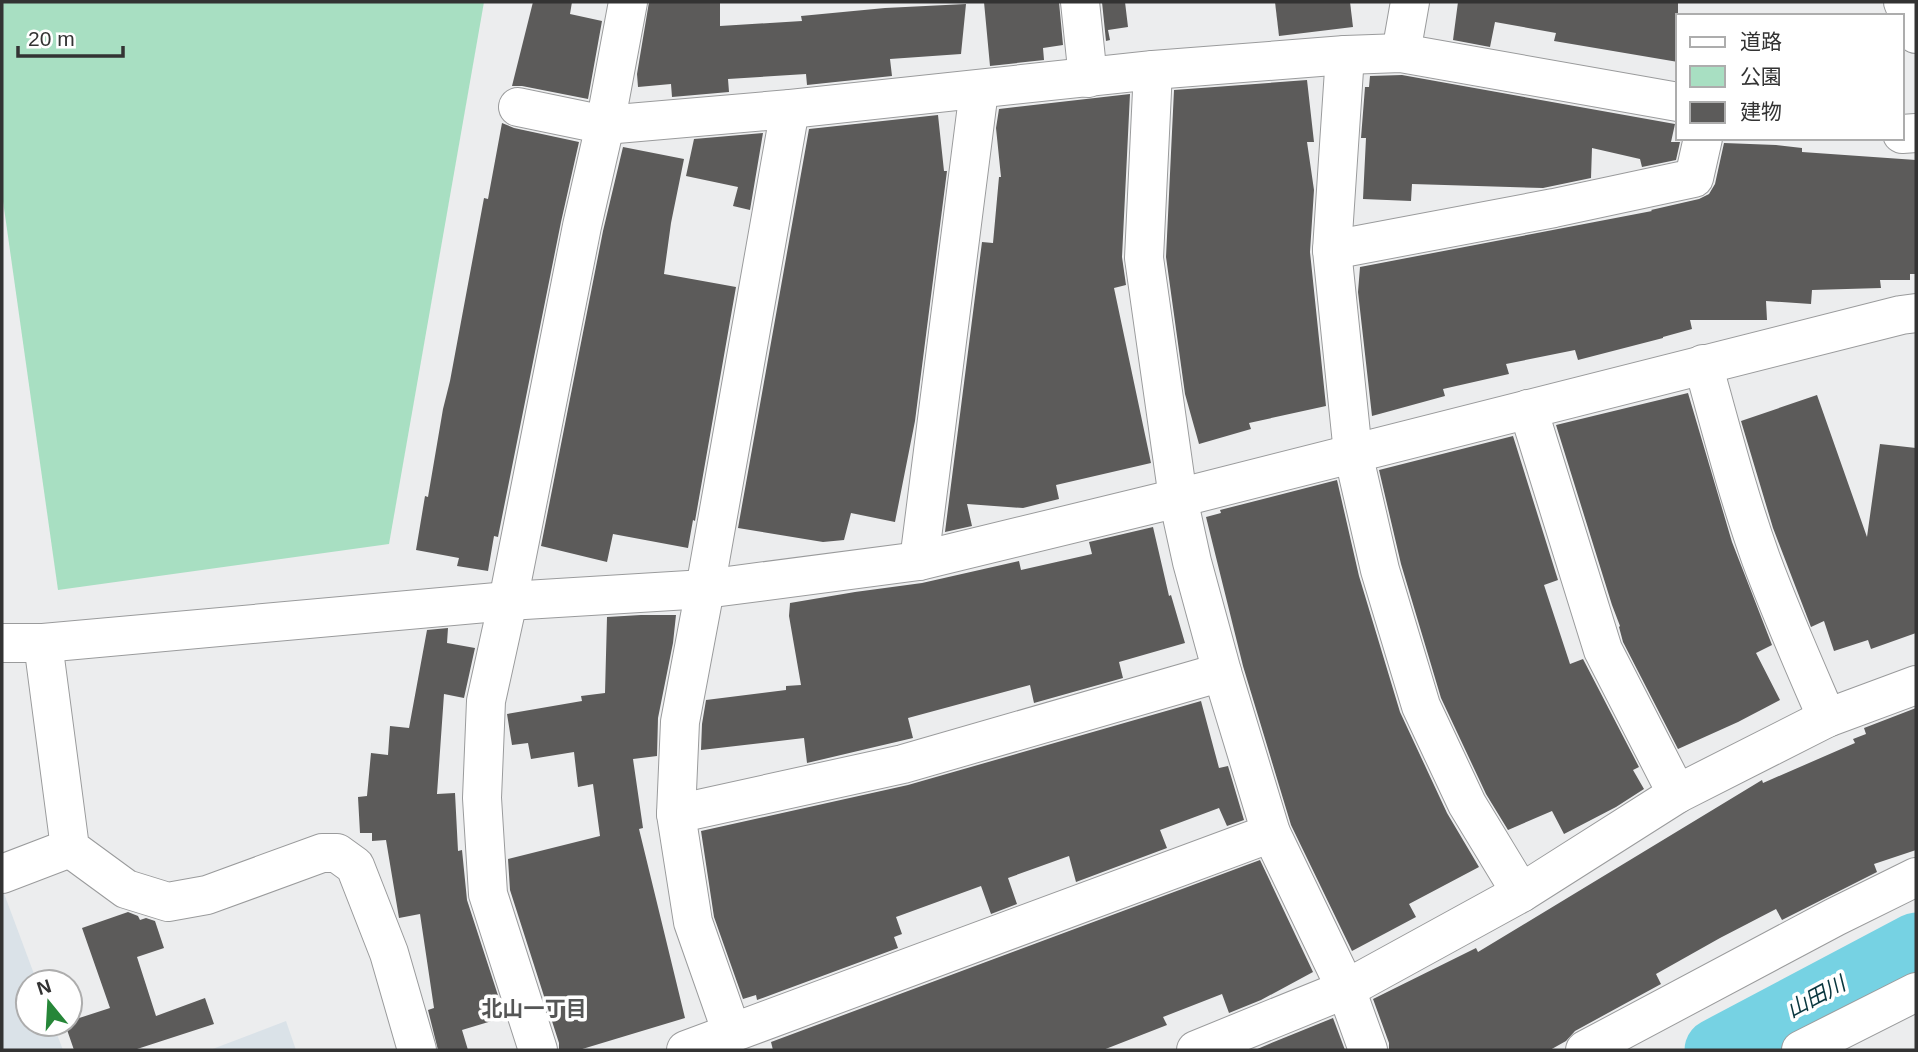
<svg xmlns="http://www.w3.org/2000/svg" width="1918" height="1052" viewBox="0 0 1918 1052" font-family="Helvetica,'Noto Sans JP',sans-serif">
<style>
.built{fill:#dae2e8}
.green{fill:#a8dfc2}
.lines{fill:none;stroke-linecap:round;stroke-linejoin:round}
.river{stroke:#76d2e3;stroke-width:63}
.building{fill:#5c5b5a}
.minor-casing{stroke:#9a9b9c;stroke-width:40}
.minor{stroke:#fff;stroke-width:38}
.labels{text-anchor:middle;stroke-width:7;stroke-linejoin:round;paint-order:stroke}
.water-label{font-size:21px;font-style:italic;fill:#0a373f;stroke:#fff}
.neighbourhood-label{font-size:21px;font-weight:bold;fill:#555656;stroke:#fff}
</style>
<rect width="100%" height="100%" fill="#ecedee"/>
<g class="built">
<polygon points="2,888 37,982 28,982 28,1024 53,1024 63,1050 2,1050"/>
<polygon points="286,1021 296,1050 210,1050"/>
</g>
<polygon class="green" points="2,2 484,2 389,544 58,590 2,194"/>
<g class="lines">
<polyline class="river" points="1716,1050 1916,944"/>
</g>
<g class="building">
<polygon points="533,2 572,2 570,14 602,21 588,99 522,86 512,86"/>
<polygon points="649,2 720,2 720,26 802,21 801,16 885,8 966,4 961,54 890,59 892,76 807,85 806,74 728,79 729,92 672,97 671,84 638,87 637,74"/>
<polygon points="984,2 1059,2 1063,45 1043,48 1044,60 990,66"/>
<polygon points="1102,2 1125,2 1128,27 1108,30 1110,40 1106,41"/>
<polygon points="1275,2 1350,2 1353,27 1279,36"/>
<polygon points="1458,2 1678,2 1678,62 1554,41 1556,33 1495,22 1490,47 1453,40"/>
<polygon points="1402,75 1675,124 1671,142 1680,142 1676,160 1642,167 1640,159 1592,148 1591,178 1543,188 1412,184 1411,201 1363,199 1366,138 1361,138 1365,87 1369,87 1370,76"/>
<polygon points="1307,80 1314,142 1307,142 1314,190 1310,252 1326,406 1249,423 1251,429 1199,444 1185,394 1166,257 1174,90"/>
<polygon points="1130,94 1122,257 1126,285 1114,288 1151,463 1056,485 1059,499 1023,508 967,504 972,526 945,532 982,242 993,243 999,177 1001,177 996,128 999,109"/>
<polygon points="938,115 944,171 947,171 915,421 895,522 851,513 844,540 823,542 738,528 809,129"/>
<polygon points="502,123 514,128 579,142 561,222 498,537 494,536 488,571 457,566 459,558 416,550 425,496 428,497 443,409 450,381 484,198 488,199"/>
<polygon points="763,133 750,210 733,206 738,187 686,176 694,139"/>
<polygon points="1724,143 1776,145 1802,148 1802,152 1916,160 1916,274 1910,274 1910,280 1880,280 1881,288 1812,290 1811,304 1766,301 1767,320 1690,320 1692,329 1663,337 1663,338 1578,360 1575,350 1506,364 1509,374 1443,389 1445,396 1372,416 1358,292 1360,267 1652,211 1651,210 1699,199 1709,194 1715,184"/>
<polygon points="623,147 684,159 671,223 664,274 736,287 695,521 693,520 688,548 613,534 607,562 541,546 603,231"/>
<polygon points="1688,393 1732,542 1772,645 1756,653 1780,700 1738,722 1678,749 1623,642 1619,627 1620,626 1612,605 1556,425"/>
<polygon points="1817,395 1867,537 1880,444 1916,448 1916,633 1871,649 1868,640 1834,651 1824,621 1811,627 1773,528 1741,421"/>
<polygon points="1513,436 1558,580 1544,585 1570,664 1583,659 1639,767 1633,770 1644,789 1616,807 1564,834 1552,811 1508,830 1486,794 1441,698 1401,564 1379,470"/>
<polygon points="1337,480 1359,576 1400,712 1447,813 1479,867 1409,904 1416,917 1352,951 1291,825 1243,666 1206,517 1221,513 1220,510"/>
<polygon points="1153,527 1169,596 1171,595 1185,643 1119,662 1123,678 1034,703 1030,685 908,718 913,738 807,763 804,738 701,750 702,724 706,700 786,690 786,686 801,685 789,616 790,603 855,592 922,583 1019,561 1021,570 1092,554 1089,542"/>
<polygon points="641,615 676,615 673,643 658,718 657,756 633,759 643,828 639,829 685,1018 579,1050 559,1050 559,1043 510,890 508,859 600,836 593,784 578,787 574,752 531,759 528,743 512,745 507,714 582,701 581,696 605,693 607,617"/>
<polygon points="448,628 447,643 475,648 464,698 444,694 437,794 455,793 458,851 462,850 467,900 505,1017 462,1030 468,1050 438,1050 428,1010 434,1008 420,914 399,918 386,840 372,841 372,833 360,833 358,797 367,796 371,753 388,755 390,726 409,728 427,630"/>
<polygon points="1201,701 1219,768 1228,766 1244,820 1227,826 1219,808 1160,830 1167,848 1076,882 1069,856 1008,878 1017,904 991,914 981,886 896,917 902,934 894,937 898,948 757,1000 756,995 743,999 714,917 701,831 908,785"/>
<polygon points="1916,708 1916,850 1874,864 1877,872 1782,920 1776,909 1720,938 1656,974 1661,984 1575,1031 1566,1041 1550,1050 1389,1050 1389,1043 1373,999 1476,948 1478,952 1762,780 1763,783 1855,743 1853,739 1866,734 1864,728"/>
<polygon points="1260,860 1313,972 1261,1000 1229,1013 1222,994 1163,1017 1167,1025 1103,1050 773,1050 771,1042"/>
<polygon points="128,912 138,916 140,920 146,918 155,921 164,948 137,957 156,1016 205,998 214,1024 134,1050 74,1050 65,1024 70,1024 70,1021 110,1008 82,928"/>
<polygon points="1333,1018 1345,1050 1255,1050 1269,1044"/>
</g>
<g class="lines">
<g class="minor-casing">
<g id="minor">
<polyline points="1080,2 1088,78"/>
<polyline points="1903,2 1916,34"/>
<polyline points="1401,53 1410,2"/>
<polyline points="1345,55 1332,250 1353,453 1380,570 1421,706 1467,804 1521,893"/>
<polyline points="1153,70 1144,258 1178,498 1192,562 1222,672 1271,833 1346,989 1368,1050"/>
<polyline points="518,107 605,125 790,109 1153,70 1345,55 1401,53 1678,102"/>
<polyline points="1902,134 1916,133"/>
<polyline points="1332,250 1554,208 1694,178 1703,138"/>
<path d="M1703,364c18,65 35,131 58,195 20,54 43,106 66,159"/>
<polyline points="1528,409 1603,650 1677,794"/>
<polyline points="919,561 979,90"/>
<polyline points="2,643 43,643 508,601 705,589 919,561 1178,498 1901,315 1916,313"/>
<polyline points="43,643 70,848 126,889 168,902 207,895 322,853 337,853 355,866 389,953 417,1050"/>
<polyline points="676,814 903,764 1222,672"/>
<polyline points="2,874 70,848"/>
<polyline points="732,1033 693,922 676,814 680,722 705,589 790,109"/>
<polyline points="538,1050 488,894 482,798 486,701 508,601 582,226 605,125 628,2"/>
<polyline points="686,1050 1271,833"/>
<polyline points="1196,1050 1346,989 1521,893 1677,794 1827,718 1916,685"/>
<polyline points="1585,1050 1835,917 1916,877"/>
<polyline points="1801,1050 1916,992"/>
</g>
</g>
<use href="#minor" class="minor"/>
</g>
<g class="labels">
<g class="water-label">
<text transform="translate(1816 997) rotate(-28)" y="7">山田川</text>
</g>
<g class="neighbourhood-label">
<text x="534" y="1016">北山一丁目</text>
</g>
</g>
<rect width="1918" height="1052" fill="none" stroke="#333333" stroke-width="7"/>
<rect x="1676" y="14" width="228" height="126" fill="#ffffff" stroke="#adadad" stroke-width="2"/>
<rect x="1690" y="37" width="35" height="10" fill="#ffffff" stroke="#adadad" stroke-width="2"/>
<text x="1740" y="49" font-size="21" fill="#333333">道路</text>
<rect x="1690" y="66" width="35" height="21" fill="#a8dfc2" stroke="#adadad" stroke-width="2"/>
<text x="1740" y="84" font-size="21" fill="#333333">公園</text>
<rect x="1690" y="102" width="35" height="21" fill="#5c5b5a" stroke="#adadad" stroke-width="2"/>
<text x="1740" y="119" font-size="21" fill="#333333">建物</text>
<g transform="translate(49 1003) rotate(342)"><circle r="33" fill="#ffffff" stroke="#adadad" stroke-width="2"/>
<path d="M0-5L12 26L0 18L-12 26Z" fill="#268638"/>
<text y="-10" font-size="19" font-weight="bold" text-anchor="middle" fill="#333333">N</text>
</g>
<path d="M18 46v10h105v-10" fill="none" stroke="#333333" stroke-width="3.5"/>
<text x="28" y="46" font-size="21" fill="#333333" stroke="#ffffff" stroke-width="5" paint-order="stroke">20 m</text>
</svg>
